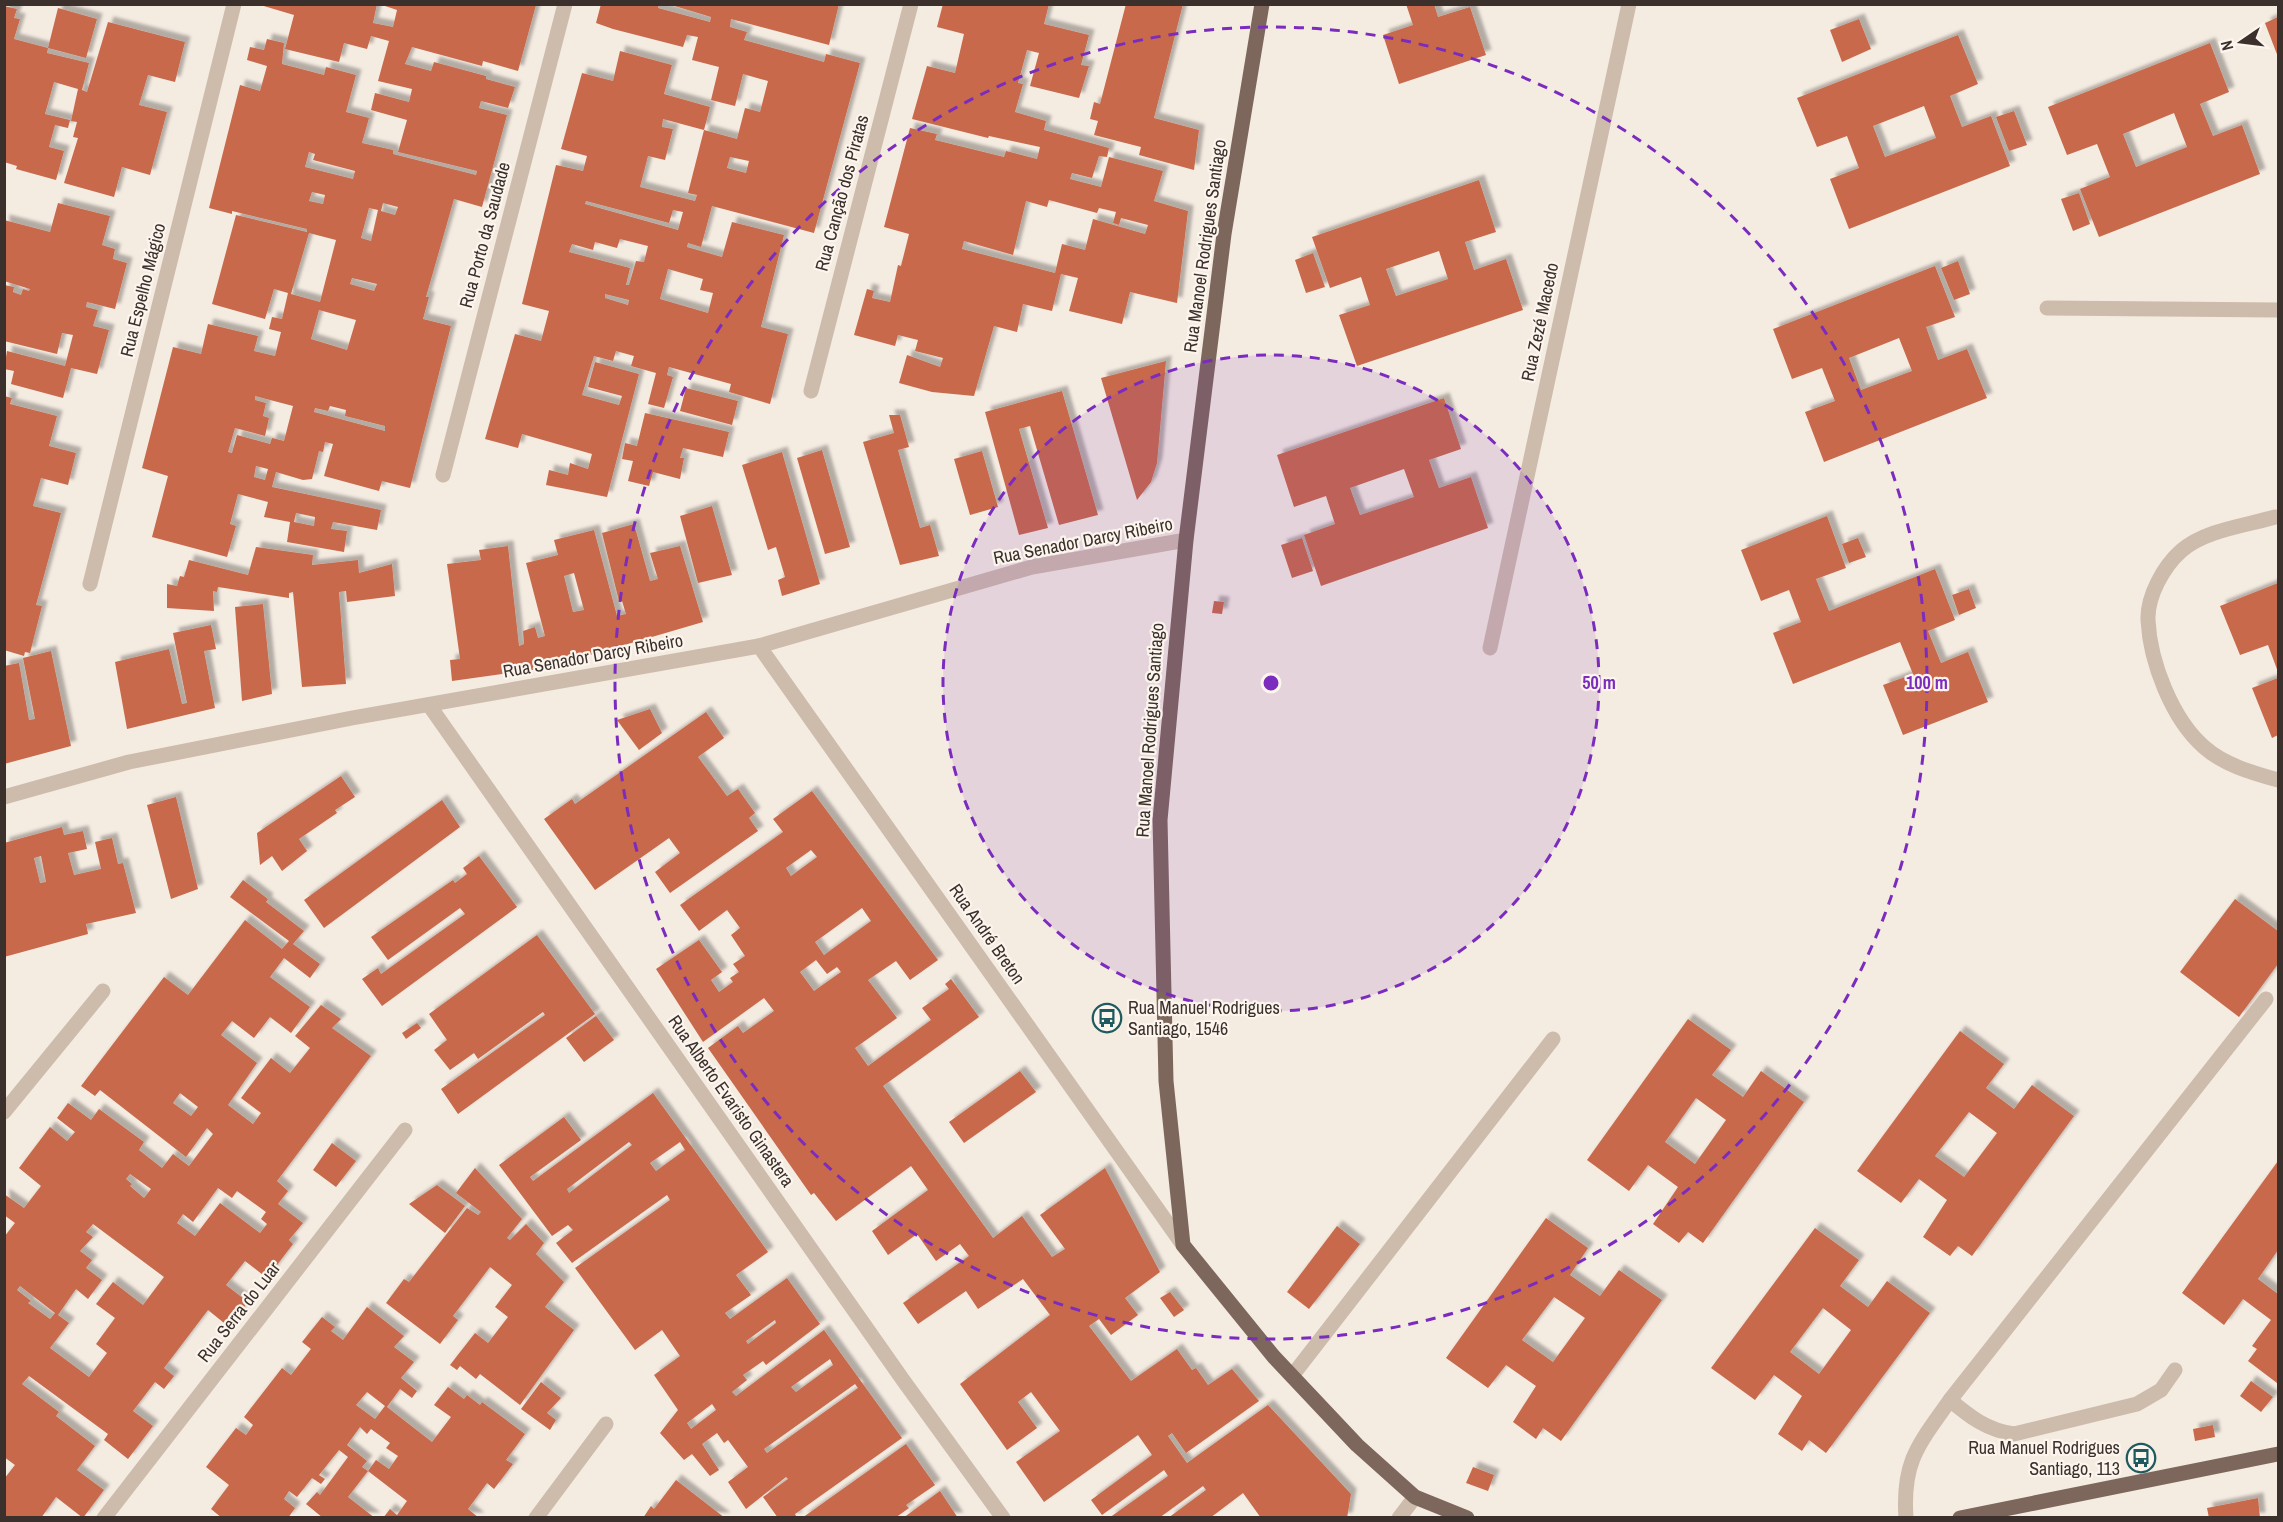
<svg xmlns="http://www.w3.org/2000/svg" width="2283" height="1522" viewBox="0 0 2283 1522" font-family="'Archivo Narrow',sans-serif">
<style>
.building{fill:#c8694b;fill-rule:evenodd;filter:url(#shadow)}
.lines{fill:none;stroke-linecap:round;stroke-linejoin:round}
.minor{stroke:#cdbbac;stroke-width:15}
.major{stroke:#7d675c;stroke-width:15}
.ring{fill:none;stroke:#7b2cbf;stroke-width:3;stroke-dasharray:10 8}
.labels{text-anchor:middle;stroke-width:4.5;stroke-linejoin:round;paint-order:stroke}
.street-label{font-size:18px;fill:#3b302b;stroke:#fbf5ee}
.poi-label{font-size:18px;fill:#3b302b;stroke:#fbf5ee;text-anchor:start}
.centre{fill:#7b2cbf;stroke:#fbf5ee;stroke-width:3}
.ring-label{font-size:18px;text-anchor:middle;font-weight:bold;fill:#7b2cbf;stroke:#fbf5ee;stroke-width:4.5;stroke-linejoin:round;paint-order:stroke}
</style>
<defs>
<filter id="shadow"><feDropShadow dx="5.5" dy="-5.5" stdDeviation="1.5" flood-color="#0004"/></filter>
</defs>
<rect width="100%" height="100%" fill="#f4ebe1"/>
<g class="building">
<path d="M257,4h120l-4,19 20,4 4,-17 -18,-6 157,1 -18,66 -35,-10 -1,5 -70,-19 -7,17 26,7 3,-9 52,14v3l29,8 -7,21 -27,-7 -2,7 28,7 -25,92 -28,-8 -28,98h3l-6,22 28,7 -41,162 -28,-7 -3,10 -55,-15 9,-32 -8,-2 -2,10 -4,-1 -7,28 -9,1 -27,-8 -4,15 109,23 -4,20 -44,-8 -2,7 16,2 -3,21 -57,-10 3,-20 -26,-5 4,-15 -30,-8 -8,30 6,2 -9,31 -75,-20 16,-61 -26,-8 31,-121 28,7 7,-30 50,12 -4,15 21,5 6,-24 -12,-3 3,-12 10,2 6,-26 -14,-4 -9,30 -53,-15 24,-89 71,17v-3l-75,-18v3l-23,-6 31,-123 20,6 7,-25 -20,-6 3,-13 14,3 3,-11 17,4 -2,21 42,11 2,-8 30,8 -10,37 23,6 -7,25 31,7v4l83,21 1,-4 -79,-19 9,-32 -36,-10 4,-17 34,9 3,-13 -34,-8 11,-40 -18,-5 -4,13 -23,-6 -5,19 -54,-13 9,-34zM309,152l6,2 -2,6 42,11 -2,8 -48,-12zM312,192l13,3 -2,9 -14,-3zM383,203l15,4 -3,8 -14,-4zM369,208l9,2 -7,31 -10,-3zM309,233l27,7 -16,62 -29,-8zM352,278l25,6 -3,7 -24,-7zM319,310l37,10 -9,30 -36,-11zM255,396l38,10 -9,35 -12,-3 -2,6 -33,-9 -5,18 -4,-1 7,-24 30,8 4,-18 -6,-2 3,-13 -11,-3zM330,406l16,4 -1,6 40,10v5l-71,-19 1,-4 13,3zM256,466l12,3 -3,11 -11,-3zM296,513l19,4 -1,9 -20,-4z"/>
<path d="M601,4h58l-1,4 52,14 1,-5 -43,-13h171l-10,41 -98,-26 -1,8 17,5 -3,8 80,22 2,-8 34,9 -46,170 -102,-27 -11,41 -13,-4 -1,4 35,10 10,-35 52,13 -23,92 27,7 -18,70 -41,-12 2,-8 -62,-17 -2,8 6,2 -9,31 -16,-4 8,-31 -25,-7 3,-10 -18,-5 -3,10 -19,-5 -12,39 37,10 3,-9 -34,-9 7,-25 44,12 -32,123 -61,-12 3,-15 19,5 2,-12 18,6 4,-15 -70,-20 -4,14 -33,-9 30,-105 26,7 8,-30 -27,-7 34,-139 27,6 4,-15 -26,-7 21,-76 31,8 7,-30 52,14 -8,29 46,13 -6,23 33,9 8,-31 15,4 8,-31 -25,-7 -8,32 -24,-6 8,-33 -27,-7 6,-23 -11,-2 -4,12 -70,-18 -17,-6zM663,119l41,11 -16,63 9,2 -2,6 -55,-14 8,-31 17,4 8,-31 -11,-2zM730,157l19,4 -3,12 -19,-5zM586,201l83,22 4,-13 10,2 -5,18 -93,-26zM620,239l28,7 -4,16 -8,-1 -7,24h-3l4,-17 -61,-16 3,-8 21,6 2,-8 22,6zM668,269l35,10 -3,11 13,3 -5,20 -48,-14zM605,294l24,6 -1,5 -23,-7z"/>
<path d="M943,4h106l-5,20 45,11 -8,30 8,1 -10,32 -49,-12 9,-33 -12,-3 -9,33 5,1 -8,28 31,9 -2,9 65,18 -2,9 -8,-1 -7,22 -20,-5 -2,6 31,8 8,-30 54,14 -9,30 34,10 -11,92 -47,-11 -8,32 -53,-13 9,-33 -17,-4 -9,37 -29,-7 -6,28 -23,-6 -20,70 -42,-4 -33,-9 8,-28 33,12 3,-9 -28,-7 3,-11 -20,-5 -3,11 -41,-11 13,-46 7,2 -2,7 18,4 8,-37 3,1 8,-32 -25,-7 26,-99 27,6 -2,6 69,17 2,-6 31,8 3,-12 -51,-11 -1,2 -76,-19 15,-53 28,7 9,-39 -27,-7zM1049,200l48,13 2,-5 17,4 -3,11 6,2 2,-7 27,7 -3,9 -52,-15 -8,31 -23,-6 -7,29 -93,-24 2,-8 49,14 13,-54 21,6z"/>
<polygon points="1126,4 1183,4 1154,118 1199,130 1194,170 1139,155 1141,147 1094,135 1098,121 1090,119 1094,102 1100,104"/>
<polygon points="1406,4 1434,4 1438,17 1470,7 1486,55 1399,84 1383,35 1413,25"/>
<polygon points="4,6 17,9 14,18 20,19 14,39 48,48 47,53 89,63 82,90 87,92 108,22 185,42 175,82 148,75 139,105 167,112 150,175 122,167 114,197 64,183 78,138 73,137 77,122 71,121 78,89 54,82 45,114 70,120 68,128 55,125 49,147 64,151 56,180 16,169 17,166 4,162"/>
<polygon points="58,8 97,19 86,58 48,48"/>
<polygon points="2278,17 2278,57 2265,23"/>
<polygon points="1859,19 1871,49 1842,62 1830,30"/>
<path d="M1958,35l20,49 -28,12 12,31 29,-11 19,50 -161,63 -19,-50 29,-11 -12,-32 -30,11 -20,-49zM1924,106l12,32 -51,19 -12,-31z"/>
<path d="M2210,43l19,49 -29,12 13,32 29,-11 18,49 -161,63 -19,-48 30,-12 -13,-33 -30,11 -19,-48zM2174,113l13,34 -51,20 -13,-33z"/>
<polygon points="2014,111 2027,145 2009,151 1996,117"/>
<path d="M1479,180l17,52 -31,10 9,28 32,-11 17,51 -166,56 -18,-51 31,-10 -9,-28 -31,11 -18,-51zM1439,251l9,28 -52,17 -10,-27z"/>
<polygon points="2079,193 2090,224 2073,231 2061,199"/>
<polygon points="58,203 110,216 102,245 115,249 113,259 127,263 115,309 87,302 86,307 98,310 93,326 109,330 97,374 71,368 63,398 11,384 14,371 4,369 7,351 65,366 73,335 62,333 57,354 4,341 4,285 14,287 13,292 21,295 23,289 29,291 30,289 4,281 4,220 50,232"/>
<polygon points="1313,253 1325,287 1306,293 1295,260"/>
<polygon points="1958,261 1970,294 1954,300 1941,268"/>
<path d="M1935,266l20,51 -29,10 12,33 29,-11 20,49 -163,64 -19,-50 30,-11 -13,-33 -30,11 -19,-50zM1899,338l13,33 -51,19 -12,-32z"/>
<polygon points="1166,361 1157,463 1151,482 1137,500 1101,378"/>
<polygon points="686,388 738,401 732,425 680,411"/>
<polygon points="1062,391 1098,515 1059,525 1030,426 1019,429 1048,528 1019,535 985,412"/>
<polygon points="4,396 12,398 10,404 57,416 49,446 76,453 68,485 41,478 33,506 61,513 36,605 42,606 30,653 25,652 24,656 4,650"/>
<path d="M1444,398l17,51 -32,11 10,28 32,-11 17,51 -167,58 -17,-51 31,-11 -9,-28 -32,11 -17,-52zM1404,469l10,28 -54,18 -10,-27z"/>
<polygon points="645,413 729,432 723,457 683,448 680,458 684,458 680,479 653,472 649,486 628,481 633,461 622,459 625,443 637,446"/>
<polygon points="889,415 900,415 909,447 898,450 920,528 930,525 939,556 900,565 863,442 894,433"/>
<polygon points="822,450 850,547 825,554 797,458"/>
<polygon points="982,451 998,507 970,515 954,459"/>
<polygon points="782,452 820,584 782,596 778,580 785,577 776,547 768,550 742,465"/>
<polygon points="712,506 732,575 698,583 680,516"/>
<polygon points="1827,516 1846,568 1816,579 1829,611 1935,569 1955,620 1928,631 1941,663 1968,652 1988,702 1903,735 1883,685 1913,674 1900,642 1793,684 1773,633 1801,622 1789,590 1761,601 1741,550"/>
<path d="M634,524l16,57 8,-2 -8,-26 30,-7 23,76 -157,46 -94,13 -2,-21 10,-1 -13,-95 34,-4 -2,-10 29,-4 11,100 5,-2 -1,-13 12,-4 3,11 7,-2 -19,-73 32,-8 -4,-15 40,-10 23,86 9,-2 -4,-13h-3l-17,-68zM574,573l10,37 -11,2 -9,-36z"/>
<polygon points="1302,538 1313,571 1292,578 1281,545"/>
<polygon points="1858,538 1866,557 1849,563 1842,544"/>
<polygon points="256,547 313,555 312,565 358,560 359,573 392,564 395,596 347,602 346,591 339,592 346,684 302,687 293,592 289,593 289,598 218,587 217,592 213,591 214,611 167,608 167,584 177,586 180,576 184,577 189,560 248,575"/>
<polygon points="2278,583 2278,672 2268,645 2240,655 2220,606"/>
<polygon points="1969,589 1976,608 1959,615 1952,595"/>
<polygon points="1214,601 1224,602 1222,614 1212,613"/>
<polygon points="263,604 272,694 242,701 235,607"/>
<polygon points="211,625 216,649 204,651 215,708 127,729 115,662 169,649 182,704 187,703 173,633"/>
<polygon points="51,651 71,746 4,764 4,666 19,663 29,720 35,719 23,658"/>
<polygon points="2278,678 2278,735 2272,738 2252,688"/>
<polygon points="650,709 662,733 639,750 617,720"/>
<polygon points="706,712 724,738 698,757 727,796 738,789 755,813 749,818 758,831 670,893 655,872 680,853 669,838 595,890 544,819 572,799 575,804"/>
<polygon points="341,776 355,797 335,810 337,813 299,839 307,851 282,871 272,856 260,865 257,833"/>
<path d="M812,791l126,169 -28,20 -14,-19 -28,19 29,38 -42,30 13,18 63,-46 -9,-12 27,-19 -4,-5 6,-5 28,38 -96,69 110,152 29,-22 30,41 13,-8 -25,-34 65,-47 55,104 -35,26 13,17 -27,20 -12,-16 -10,7 42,55 46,-32 15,21 4,-2 12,17 24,-16 27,32 -73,52 -14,-20 -4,3 19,27 81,-58 83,89 -4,24h-86l-18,-25 -33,25h-42l38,-28 -3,-4 -44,32h-50l59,-42 -4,-6 -62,45 -11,-15 61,-45 -14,-20 -94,67 -28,-40 44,-31 -29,-39 -13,10 19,26 -30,22 -47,-66 90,-69 -27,-36 -45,30 -12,-18 -48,33 -15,-21 66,-47 -9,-12 -24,17 -19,-27 -29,21 -16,-24 56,-41 -17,-24 -75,55 -22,-28 -3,2 -103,-147 30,-22 5,7 31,-22 -10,-13 -61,44 -47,-73 43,-29 23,32 -11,8 8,12 14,-10 -3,-4 9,-6 -6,-8 12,-8 -14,-21 9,-7 -13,-18 -28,21 -19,-26 103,-73 -10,-13zM811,850l6,7 -26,19 -5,-8zM862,908l9,13 -47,34 -9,-13zM816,960l11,14 10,-7 4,5 -27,19 -14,-19z"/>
<polygon points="176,797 198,889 171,899 147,805"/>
<polygon points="442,800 460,827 324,928 304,900"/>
<path d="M62,827l2,8 19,-4 4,18 -19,4 6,22 27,-6 -6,-27 17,-4 6,26 5,-1 13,50 -50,11 2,10 -84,23v-114zM41,856l5,26 -6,1 -6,-25z"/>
<polygon points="479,856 517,907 382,1006 362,979 378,968 381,974 465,914 460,908 388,960 371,937 453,880 455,883 467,874 463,868"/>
<path d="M243,880l25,19 -2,3 38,29 -11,13 27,20 -10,14 -26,-20 -14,19 40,30 -19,26 -21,-16 -16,21 -22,-17 -11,14 36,28 -29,42 25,19 8,-11 -20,-15 30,-40 19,15 20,-25 -15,-12 26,-31 20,14 -9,9 39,28 -94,125 11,10 -10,13 25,19 -14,17 4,4 -26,34 -22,-17 -19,24 22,17 -19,25 -21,-17 -44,58 10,8 -10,13 -9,-7 -22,29 20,15 -25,33 -24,-19 4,-6 -79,-58 -7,8 37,28 -3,4 39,30 -18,24 27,20 -21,28 -27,-21 -15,21h-37v-39l11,-14 -11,-8v-220l11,-14 -11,-8v-21l20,14 17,-22 -22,-18 31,-41 17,14 8,-9 -18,-14 11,-15 23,17 8,-11 45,33 -5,8 23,18 11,-14 16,12 24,-32 -6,-6 -21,29 -86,-67 -5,6 -14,-10 83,-109 24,18 57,-75 37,29 7,-8 -59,-44zM180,1093l18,14 -7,9 -18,-13zM130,1174l21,15 -7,9 -14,-12 2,-2 -6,-5zM218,1188l14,10 5,-7 29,21 -5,7 6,5 -7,9 -40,-30 -25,33 -18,-13 6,-9 10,8zM93,1224l71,53 -21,28 -30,-23 -17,22 19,14 -19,26 11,9 -18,24 -39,-29 19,-25 -11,-8 18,-26 12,10 14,-19 -16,-12 6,-8 -12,-9 13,-14 -7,-5zM20,1286l35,27 -5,6 -22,-16 3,-2 -14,-11z"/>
<polygon points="2235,899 2278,931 2278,964 2239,1017 2180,972"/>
<polygon points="537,935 595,1014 458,1114 441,1089 545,1015 543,1012 478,1059 474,1053 450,1070 434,1050 447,1040 429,1014"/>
<polygon points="596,1016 614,1040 584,1062 566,1038"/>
<path d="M1688,1019l43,31 -19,25 31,22 18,-26 43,31 -101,141 -15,-11 -9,11 -26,-19 25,-37 -30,-22 -19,26 -42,-31zM1696,1098l30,22 -31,44 -30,-22z"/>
<polygon points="417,1023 421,1028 406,1039 402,1033"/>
<path d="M1960,1031l44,33 -18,24 28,21 18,-24 42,31 -102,140 -14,-10 -8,10 -27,-19 24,-37 -28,-21 -18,24 -44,-32zM1969,1112l28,21 -33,44 -29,-21z"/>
<polygon points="1020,1071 1036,1092 964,1143 949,1122"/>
<path d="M653,1093l115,159 -32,23 15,20 -26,18 5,6 57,-41 33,46 -54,41 -3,-4 -20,14 4,5 -15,12 4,4 88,-66 78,108 -107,76 2,4h-19l-15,-21 25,-18 -2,-2 -40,32 -18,-27 20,-15 -20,-27 -4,3 -7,-10 -15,11 17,26 -9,6 -18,-22 -8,6 -24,-27 18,-23 -24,-35 26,-19 -18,-26 -27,20 -60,-82 95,-68 -3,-5 -95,68 -16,-20 17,-13 -5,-5 -16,11 -53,-71 65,-48 17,23 -51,37 3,4zM629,1142l3,3 -63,48 -2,-4zM680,1142l5,8 -29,21 -6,-8zM775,1320l1,3 -28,21 -2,-3zM830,1359l3,6 -37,27 -5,-5zM855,1384l3,4 -91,65 -3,-4zM712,1404l4,6 -25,19 -4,-6z"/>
<polygon points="332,1143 356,1161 336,1187 313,1170"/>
<polygon points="2278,1161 2278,1250 2258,1279 2278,1294 2277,1383 2248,1361 2257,1349 2252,1346 2271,1320 2243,1299 2224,1325 2182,1293"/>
<polygon points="475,1168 522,1219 507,1238 510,1240 526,1224 544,1243 536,1254 564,1282 545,1307 574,1330 520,1405 480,1374 476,1379 460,1366 457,1370 450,1365 475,1333 488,1343 508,1317 495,1307 512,1285 490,1267 453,1316 458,1320 440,1344 386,1303 404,1279 409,1282 467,1208 478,1215 481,1212 456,1193"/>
<polygon points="437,1185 465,1206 445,1233 409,1204"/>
<path d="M1546,1218l42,30 -18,27 30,21 19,-26 43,30 -101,141 -18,-13 -7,11 -23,-17 23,-36 -30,-21 -18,23 -42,-30zM1554,1297l31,21 -32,44 -31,-22z"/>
<polygon points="1337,1226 1360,1244 1309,1309 1287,1292"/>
<path d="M1815,1228l44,32 -19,26 28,21 19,-26 43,32 -104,140 -17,-13 -7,11 -24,-17 24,-38 -28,-21 -19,25 -44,-32zM1823,1308l28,22 -32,44 -29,-22z"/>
<polygon points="1170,1292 1184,1310 1174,1317 1160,1298"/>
<path d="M367,1307l37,29 -10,11 20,15 -13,16 16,13 -5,7 -12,-9 -13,18 45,35 19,-25 -17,-12 14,-18 16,12 3,-4 13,10 2,-3 43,32 -19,26 7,4 -19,25 -7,-6 -19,26 11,9h-96l7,-9 7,6 10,-14 -39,-30 -20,26 27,21h-52l-17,-14 11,-12 3,3 28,-38 -9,-7 -20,25 6,4 -4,5 -9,-6 -15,19 -8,-6 -5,8 11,9 -7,10h-66l-11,-9 18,-24 -23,-18 30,-39 10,7 7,-10 -9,-8 38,-49 9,7 20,-26 -9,-7 20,-25 13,10 -4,4 12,9zM367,1392l18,14 -10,13 -19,-14zM360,1427l7,7 4,-5 19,14 -4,5 12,8 -9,13 -13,-9 -8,11 -6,-4 5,-6 -20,-16z"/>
<polygon points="2251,1381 2273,1397 2261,1412 2240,1396"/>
<polygon points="541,1382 561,1398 547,1413 556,1420 550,1430 521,1409"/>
<polygon points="2213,1425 2215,1437 2195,1441 2193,1429"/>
<polygon points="906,1444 935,1485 906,1505 909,1508 895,1518 802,1518"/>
<polygon points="1473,1467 1494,1475 1488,1491 1466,1483"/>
<polygon points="676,1480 725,1518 643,1518 651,1506 654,1509"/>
<polygon points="940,1491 958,1518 903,1518"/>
<polygon points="2258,1498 2260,1518 2209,1518 2207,1508"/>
</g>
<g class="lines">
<g class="minor">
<polyline points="2047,308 2278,310"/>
<polyline points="811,391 911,4"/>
<polyline points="443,475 565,4"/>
<path d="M2275,517c-31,9 -70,13 -94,34 -17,15 -34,45 -33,69 2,42 24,99 56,127 20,18 49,26 74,33"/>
<polyline points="90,584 234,4"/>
<polyline points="759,646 1183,1245"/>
<polyline points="1490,648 1629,4"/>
<polyline points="429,705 903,1380 1003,1518"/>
<polyline points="4,797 129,762 352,718 759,646 1032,567 1186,540"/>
<polyline points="4,1112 103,991"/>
<polyline points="1292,1376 1553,1039"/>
<path d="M1950,1400c20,17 37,30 64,34l123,-30 24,-14 14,-20"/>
<polyline points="104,1518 405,1130"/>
<polyline points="536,1518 606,1424"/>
<polyline points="1399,1518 1415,1497"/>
<path d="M1906,1518c-4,-57 13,-74 44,-118l316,-401"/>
</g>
<g class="major">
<polyline points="1262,4 1224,234 1186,540 1160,820 1166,1081 1183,1245 1274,1357 1357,1445 1415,1497 1467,1518"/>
<polyline points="1960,1518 2278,1454"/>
</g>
</g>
<circle cx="1271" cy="683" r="328" fill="#7b2cbf" fill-opacity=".12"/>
<g class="ring">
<circle cx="1271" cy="683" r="328"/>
<circle cx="1271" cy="683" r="656"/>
</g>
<defs>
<g id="bus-ring" transform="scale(1.5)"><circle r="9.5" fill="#fbf5ee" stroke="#1f5a5e" stroke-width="1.5"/><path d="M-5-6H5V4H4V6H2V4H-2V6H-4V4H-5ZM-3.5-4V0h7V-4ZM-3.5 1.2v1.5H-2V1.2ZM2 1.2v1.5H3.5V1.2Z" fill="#1f5a5e"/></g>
</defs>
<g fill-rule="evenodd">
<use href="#bus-ring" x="1107" y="1018"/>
<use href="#bus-ring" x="2141" y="1458"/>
</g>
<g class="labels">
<g class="street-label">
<text transform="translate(842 193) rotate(-75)" y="6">Rua Canção dos Piratas</text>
<text transform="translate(485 235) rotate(-75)" y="6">Rua Porto da Saudade</text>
<text transform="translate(1205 246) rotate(-82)" y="6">Rua Manoel Rodrigues Santiago</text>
<text transform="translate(143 290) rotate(-76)" y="6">Rua Espelho Mágico</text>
<text transform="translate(1540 322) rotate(-78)" y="6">Rua Zezé Macedo</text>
<text transform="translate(1083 541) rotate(-11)" y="6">Rua Senador Darcy Ribeiro</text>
<text transform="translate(593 656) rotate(-10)" y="6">Rua Senador Darcy Ribeiro</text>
<text transform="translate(1150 730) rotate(-86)" y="6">Rua Manoel Rodrigues Santiago</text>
<text transform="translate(987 934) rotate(55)" y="6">Rua André Breton</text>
<text transform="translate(731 1101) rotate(55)" y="6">Rua Alberto Evaristo Ginastera</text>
<text transform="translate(239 1312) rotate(-52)" y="6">Rua Serra do Luar</text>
</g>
<g class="poi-label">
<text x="1128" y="1014">Rua Manuel Rodrigues<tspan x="1128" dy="21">Santiago, 1546</tspan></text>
<text x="2120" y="1454" text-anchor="end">Rua Manuel Rodrigues<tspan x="2120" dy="21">Santiago, 113</tspan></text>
</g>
</g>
<circle cx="1271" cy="683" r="9" class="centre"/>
<g class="ring-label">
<text x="1599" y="689">50 m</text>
<text x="1927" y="689">100 m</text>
</g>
<rect width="2283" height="1522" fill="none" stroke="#3b302b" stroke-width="12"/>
<g transform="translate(2241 42) rotate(256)" stroke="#fbf5ee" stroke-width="4.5" paint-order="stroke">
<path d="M0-4.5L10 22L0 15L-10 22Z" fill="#3b302b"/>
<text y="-9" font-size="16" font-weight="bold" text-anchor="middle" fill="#3b302b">N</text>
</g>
</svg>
